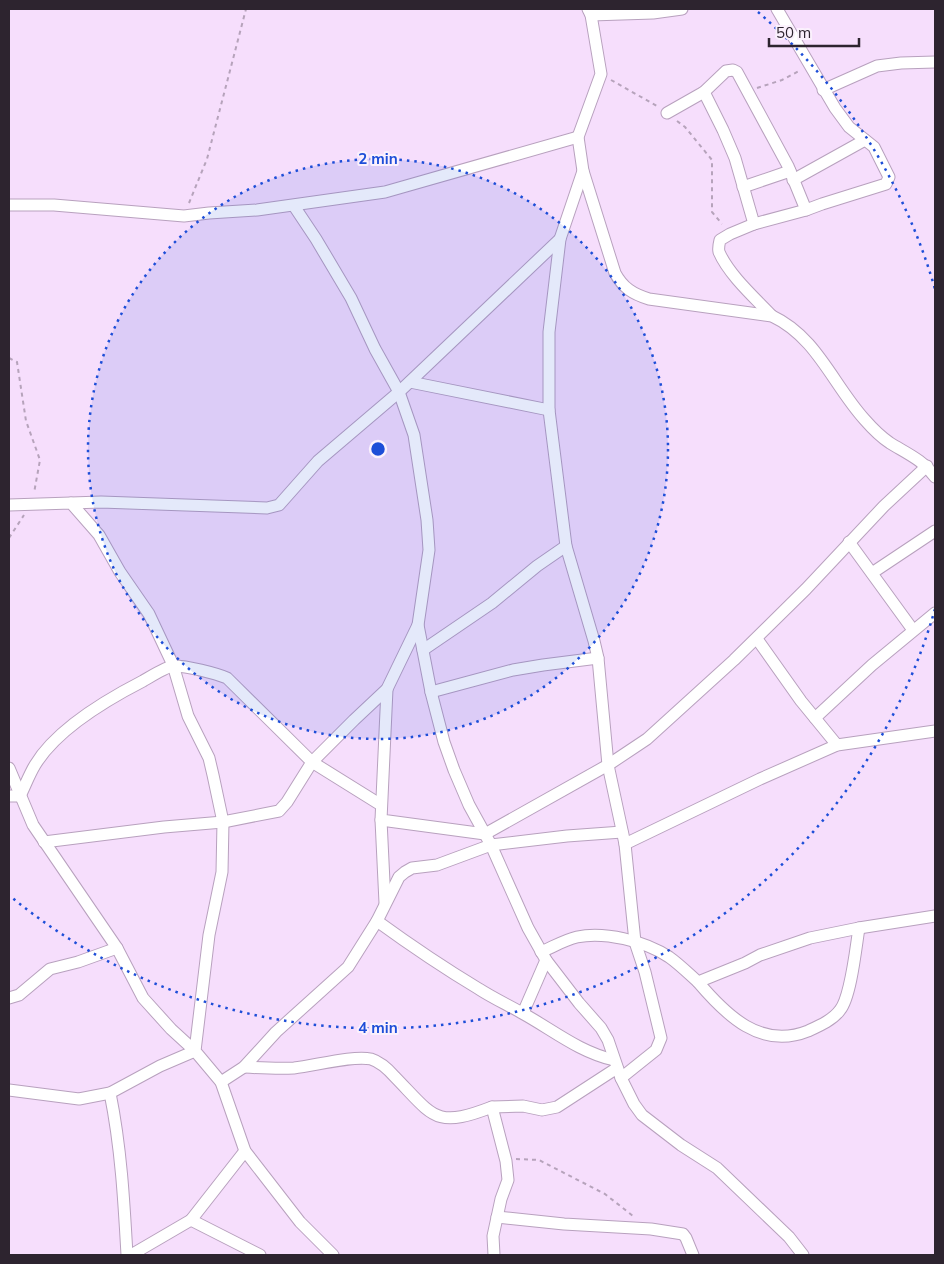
<svg xmlns="http://www.w3.org/2000/svg" width="944" height="1264" viewBox="0 0 944 1264" font-family="Mulish,sans-serif">
<style>
.lines{fill:none;stroke-linecap:round;stroke-linejoin:round}
.street-casing{stroke:#b8a1be;stroke-width:13}
.path{stroke:#b6a3bb;stroke-width:2;stroke-dasharray:4 4;stroke-linecap:butt}
.street{stroke:#fff;stroke-width:11}
.ring{fill:none;stroke:#1d4ed8;stroke-width:2.5;stroke-dasharray:2.5 5}
.centre{fill:#1d4ed8;stroke:#fbf1fd;stroke-width:2.5}
.ring-label{font-size:15px;text-anchor:middle;font-weight:bold;fill:#1d4ed8;stroke:#fbf1fd;stroke-width:4;stroke-linejoin:round;paint-order:stroke}
</style>
<rect width="100%" height="100%" fill="#f6defc"/>
<g class="lines">
<g class="street-casing">
<g id="street">
<path d="M588,9l3,6 10,59 -23,63 5,34 32,102c8,15 18,21 34,26l123,17c45,21 61,69 93,104 7,8 16,17 25,23 18,11 33,17 45,34"/>
<polyline points="591,15 653,13 682,9"/>
<polyline points="823,90 877,66 901,63 935,62"/>
<polyline points="704,92 723,130 735,158 754,224"/>
<polyline points="667,113 704,92 726,71 733,70 737,72 788,166 806,210"/>
<polyline points="583,171 560,239 549,332 549,410 566,546 594,641 598,658 608,765 625,844 635,942 645,972 661,1038 656,1050 621,1078"/>
<polyline points="793,180 865,140"/>
<polyline points="743,187 790,171"/>
<polyline points="9,205 54,205 184,216 209,213 257,210 385,192 578,137"/>
<polyline points="294,206 316,239 351,298 375,349 399,392 414,435 427,520 429,550 418,625 431,692 444,742 454,770 469,805 491,845 528,928 546,960 579,1003 601,1028 608,1040 621,1078 634,1104 642,1115 681,1145 717,1168 789,1237 803,1255"/>
<path d="M772,316c-17,-18 -43,-41 -53,-64 -1,-4 0,-8 1,-12l10,-6 24,-10 52,-14 16,-6 64,-20 3,-7 -15,-30 -25,-20 -14,-19 -58,-99"/>
<polyline points="410,382 549,410"/>
<polyline points="71,503 101,502 267,508 279,505 318,461 399,392 560,239"/>
<polyline points="9,505 71,503 99,535 120,572 149,614 173,665 188,716 209,758 213,775 223,822 222,872 209,935 195,1051 221,1082 245,1151 300,1222 333,1255"/>
<polyline points="849,542 913,630"/>
<polyline points="872,573 935,531"/>
<polyline points="757,639 801,701 837,745"/>
<polyline points="423,650 492,603 537,566 566,546"/>
<polyline points="387,689 381,820 485,834 608,765 647,739 734,660 806,589 884,506 927,466"/>
<polyline points="431,692 513,670 543,665 598,658"/>
<polyline points="815,718 872,665 935,613"/>
<polyline points="9,768 33,825 117,948 143,998 171,1029 195,1051 160,1066 110,1093 79,1099 9,1090"/>
<path d="M9,796h11c5,-10 9,-21 15,-31 21,-35 73,-66 108,-84 7,-4 24,-15 31,-15 13,0 41,7 53,12l85,84 69,43"/>
<polyline points="381,820 385,903"/>
<polyline points="44,842 164,827 223,822 279,811 287,802 312,762 354,720 387,689 418,625"/>
<polyline points="625,844 760,779 837,745 935,731"/>
<path d="M377,921c33,24 67,47 102,68 14,9 29,16 43,24 31,17 57,39 92,47"/>
<path d="M541,952c12,-5 23,-12 36,-15 27,-6 68,4 92,20 10,7 19,16 29,25l47,-19 15,-8 50,-17 49,-10 76,-12"/>
<path d="M698,982c28,33 63,68 110,49 11,-5 25,-11 32,-21 11,-13 16,-64 19,-82"/>
<polyline points="9,998 19,995 50,969 78,962 117,948"/>
<polyline points="523,1013 546,960"/>
<path d="M244,1067c17,1 34,2 50,1 20,-2 59,-13 77,-9 10,3 17,10 24,18 39,40 40,52 97,30l14,54 2,19 -7,19 -8,37 1,19"/>
<polyline points="221,1082 244,1067 276,1032 348,967 377,921 399,877 405,872 412,868 437,865 491,845 567,836 622,832"/>
<path d="M110,1093c11,54 14,108 17,162"/>
<polyline points="492,1107 523,1106 542,1110 557,1107 617,1068"/>
<polyline points="497,1217 564,1224 651,1229 683,1234 686,1238 693,1255"/>
<polyline points="191,1220 260,1255"/>
<polyline points="131,1255 191,1220 245,1151"/>
</g>
</g>
<g class="path">
<polyline points="611,80 657,106"/>
<polyline points="757,88 782,80 799,71"/>
<polyline points="677,121 685,127 712,160 712,212 722,224"/>
<polyline points="189,203 207,159 246,9"/>
<polyline points="9,358 17,362 26,421 40,460 34,493"/>
<polyline points="9,538 24,515"/>
<polyline points="516,1159 539,1160 605,1194 633,1216"/>
</g>
<use href="#street" class="street"/>
</g>
<circle cx="378" cy="449" r="290" fill="#1d4ed8" fill-opacity=".12"/>
<g class="ring">
<circle cx="378" cy="449" r="290"/>
<path d="M935 609A579 579 0 0 1 10 896M758 12A579 579 0 0 1 935 289"/>
</g>
<circle cx="378" cy="449" r="8" class="centre"/>
<g class="ring-label">
<text x="378" y="164">2 min</text>
<text x="378" y="1033">4 min</text>
</g>
<rect width="944" height="1264" fill="none" stroke="#2d242f" stroke-width="20"/>
<path d="M769 38v8h90v-8" fill="none" stroke="#2d242f" stroke-width="2.5"/>
<text x="776" y="38" font-size="15" fill="#2d242f" stroke="#fbf1fd" stroke-width="4" paint-order="stroke">50 m</text>
</svg>
